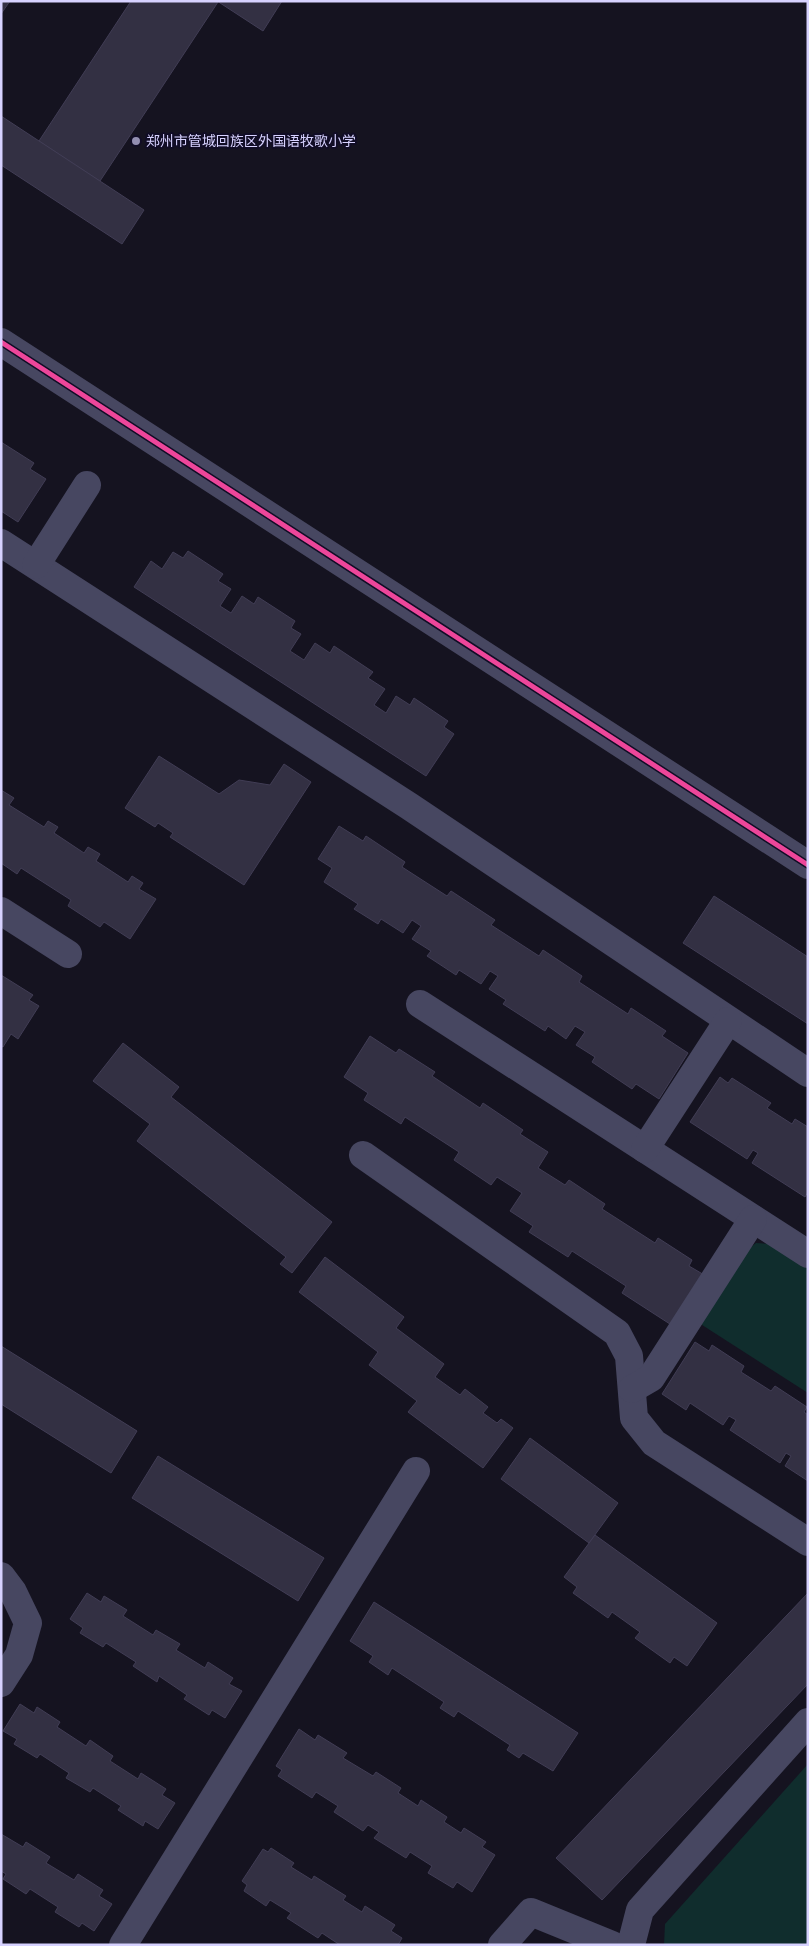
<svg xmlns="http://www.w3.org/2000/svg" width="809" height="1946" viewBox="0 0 809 1946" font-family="Raleway,'Noto Sans SC',sans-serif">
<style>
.green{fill:#102d2d}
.building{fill:#333043;stroke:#413d55}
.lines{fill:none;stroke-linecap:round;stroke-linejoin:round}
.minor{stroke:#474761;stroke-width:28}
.cycleway-casing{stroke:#110d26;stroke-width:8}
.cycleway{stroke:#ed469a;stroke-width:5}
.poi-dot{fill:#938fb1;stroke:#110d26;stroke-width:2}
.labels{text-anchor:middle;stroke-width:4;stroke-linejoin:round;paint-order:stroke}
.poi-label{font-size:14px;fill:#d7d2ff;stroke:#110d26;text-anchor:start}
</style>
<rect width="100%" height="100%" fill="#151320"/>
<g class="green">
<polygon points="756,1243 770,1244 808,1268 808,1393 699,1323 746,1251"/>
<polygon points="808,1764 808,1945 664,1945 665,1924"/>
</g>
<g class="building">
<polygon points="1,1 10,1 1,14"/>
<polygon points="131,1 218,2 100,181 39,141"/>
<polygon points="217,1 282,1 263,31"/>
<polygon points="1,116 144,210 122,244 1,165"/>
<polygon points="1,442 34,463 30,469 46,479 18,522 1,511"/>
<polygon points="188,551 223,574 218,581 231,589 220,606 231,613 242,596 254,604 258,597 295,621 291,628 301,634 290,651 304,660 315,643 330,653 334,646 373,672 368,678 385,689 374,705 386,713 396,696 410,705 414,698 448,721 444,727 454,734 426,776 134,587 151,561 162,569 173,552 183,558"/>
<polygon points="159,756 219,794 239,780 270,785 284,764 311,782 244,885 170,837 173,833 158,823 155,827 125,808"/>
<polygon points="1,790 14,798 9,805 44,827 48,821 58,827 54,833 84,853 88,847 100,854 96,861 128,882 132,876 143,883 139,889 156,899 130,939 104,922 100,927 68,906 71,900 21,868 17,874 1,863"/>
<polygon points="339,826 363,841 366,836 405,862 402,867 447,896 451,891 495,920 491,925 539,956 543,950 582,976 579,982 628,1014 631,1008 666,1031 662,1036 688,1053 659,1099 636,1084 632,1089 592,1062 595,1057 576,1045 585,1032 575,1026 566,1039 548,1026 545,1031 503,1004 506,1000 489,989 498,976 490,971 481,984 459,970 456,975 427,956 431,951 412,939 421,926 412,920 403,933 381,919 378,924 354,909 358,904 324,882 332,868 318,859"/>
<polygon points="714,896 808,957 808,1024 683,943"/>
<polygon points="1,975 33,995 29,1000 39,1006 18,1039 11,1034 3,1047 1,1046"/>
<polygon points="370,1036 396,1053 399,1049 435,1072 432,1076 480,1108 483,1103 523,1130 520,1134 548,1152 538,1168 565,1185 569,1180 605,1204 602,1209 655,1243 658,1238 692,1260 689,1266 706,1276 673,1326 622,1293 626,1286 572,1251 568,1257 529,1232 533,1226 510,1211 522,1193 497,1177 491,1185 454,1160 459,1152 405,1117 401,1124 364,1100 368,1093 344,1077"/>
<polygon points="123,1043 179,1087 171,1097 332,1222 292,1273 280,1264 286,1257 137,1141 150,1124 93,1081"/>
<polygon points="720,1077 728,1083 732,1078 771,1103 767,1108 792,1124 795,1119 808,1127 808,1192 805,1197 752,1163 758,1153 753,1150 747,1159 690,1122"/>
<polygon points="325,1257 404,1317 396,1328 444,1364 435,1377 460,1395 465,1389 488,1407 483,1413 497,1423 501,1419 513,1428 483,1468 408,1412 417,1401 369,1365 378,1352 299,1292"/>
<polygon points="695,1342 709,1351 712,1345 744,1366 741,1372 771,1391 775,1386 807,1407 804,1412 808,1415 808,1481 785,1466 791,1456 786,1453 780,1463 730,1430 736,1420 729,1416 723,1425 690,1403 686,1410 662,1394"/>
<polygon points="1,1346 137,1431 111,1473 1,1404"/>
<polygon points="530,1438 618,1503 589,1543 501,1479"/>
<polygon points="158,1456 324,1558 298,1601 132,1498"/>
<polygon points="595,1535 717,1623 687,1666 674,1657 670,1663 635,1638 640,1632 612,1612 608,1618 573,1593 577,1587 564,1577"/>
<polygon points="87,1593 101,1602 104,1596 127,1610 123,1616 153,1635 156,1630 180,1644 176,1650 205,1668 208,1662 233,1678 229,1684 242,1691 225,1718 212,1710 209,1715 184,1699 187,1695 159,1676 157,1682 133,1666 136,1662 106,1643 103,1647 80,1633 83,1628 70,1619"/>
<polygon points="808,1593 808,1684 602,1900 556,1858"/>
<polygon points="374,1602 578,1733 553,1771 523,1753 519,1758 507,1750 510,1745 458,1711 454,1717 440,1708 444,1702 392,1668 388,1675 369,1662 373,1656 350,1641"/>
<polygon points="20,1704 34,1713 37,1707 60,1722 57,1727 86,1746 90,1740 113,1756 110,1761 138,1779 141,1773 166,1789 162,1795 175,1803 158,1829 145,1821 143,1826 118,1810 121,1806 93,1788 90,1792 66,1778 69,1773 40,1754 37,1758 14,1744 17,1739 3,1731"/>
<polygon points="299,1729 315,1740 318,1735 347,1753 343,1758 373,1776 376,1772 401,1788 398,1793 418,1806 421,1800 447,1817 444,1822 461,1833 464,1828 486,1842 482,1847 495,1855 472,1892 457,1882 453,1888 428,1873 432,1866 410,1852 406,1858 374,1838 379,1832 368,1825 363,1831 334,1812 338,1806 316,1792 312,1798 278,1776 282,1770 276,1766"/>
<polygon points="1,1834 23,1847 26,1842 50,1857 46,1863 74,1880 78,1874 103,1890 99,1896 112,1904 94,1931 82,1923 79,1927 55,1912 58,1907 30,1889 26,1894 3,1879 6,1874 1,1871"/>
<polygon points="271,1848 294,1863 291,1867 312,1880 314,1876 346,1896 343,1900 362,1912 365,1906 395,1925 391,1931 402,1938 398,1945 340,1945 322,1933 318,1938 287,1918 291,1913 270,1900 266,1906 244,1891 247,1885 242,1881 263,1849 268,1852"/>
</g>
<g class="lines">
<g class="minor">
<polyline points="1,342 808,865"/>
<polyline points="1,543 409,806 808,1073"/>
<polyline points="36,565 87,485"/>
<polyline points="1,911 68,954"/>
<polyline points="420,1004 808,1254"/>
<polyline points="645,1149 728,1021"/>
<polyline points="363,1155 617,1333 629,1356 634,1418 654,1443 808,1542"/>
<polyline points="632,1389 651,1378 753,1219"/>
<polyline points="1,1576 13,1592 28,1623 19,1655 1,1683"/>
<polyline points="123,1945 416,1471"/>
<polyline points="502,1945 531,1912 612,1945"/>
<polyline points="631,1945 640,1910 808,1722"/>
</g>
<g class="cycleway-casing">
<polyline id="cycleway" points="1,342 808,865"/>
</g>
<use href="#cycleway" class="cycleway"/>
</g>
<circle class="poi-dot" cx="136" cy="141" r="5"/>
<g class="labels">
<g class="poi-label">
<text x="146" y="146">郑州市管城回族区外国语牧歌小学</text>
</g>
</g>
<rect width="809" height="1946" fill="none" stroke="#d7d2ff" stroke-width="5"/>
</svg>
